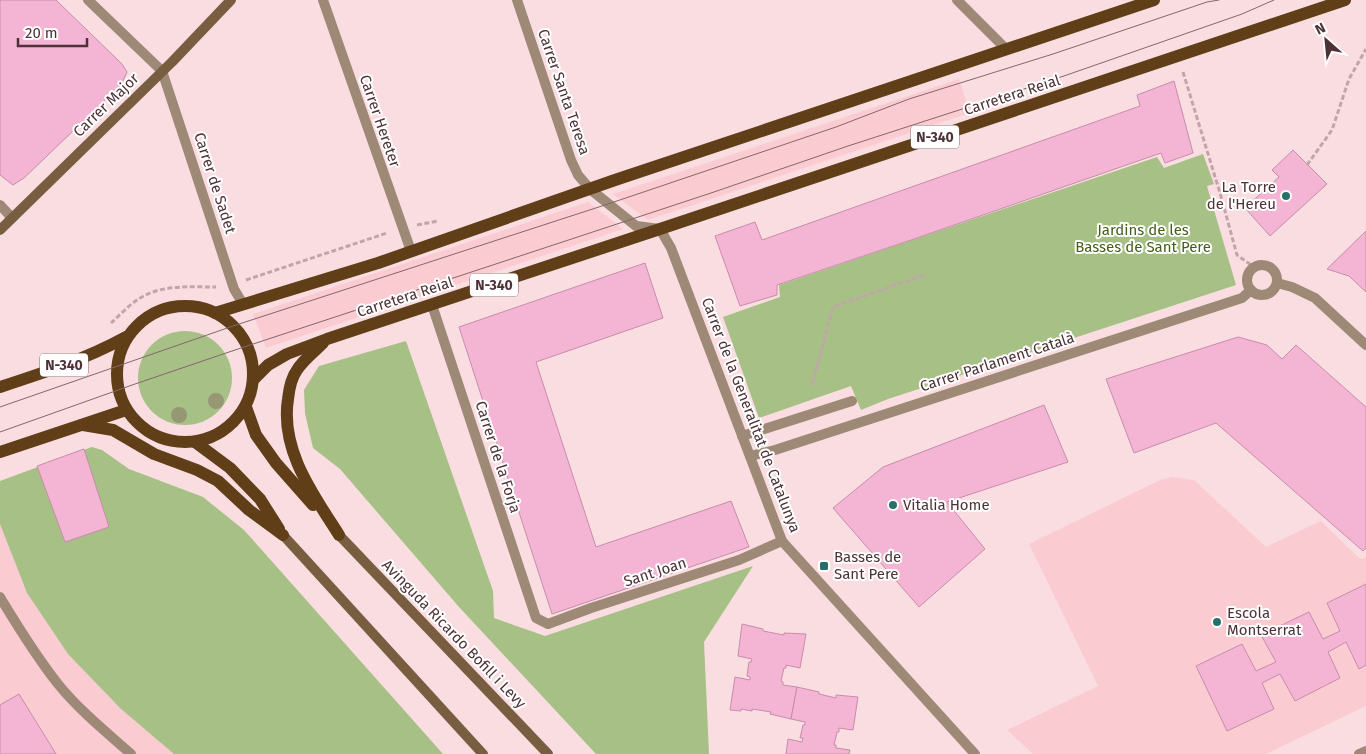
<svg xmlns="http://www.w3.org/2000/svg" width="1366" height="754" viewBox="0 0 1366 754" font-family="'Fira Sans',sans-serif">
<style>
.built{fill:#fbcbd2}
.green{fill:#a6c085}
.building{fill:#f4b5d4;stroke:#c78caa}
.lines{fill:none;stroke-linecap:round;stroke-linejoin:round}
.path{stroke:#c2a5aa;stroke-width:3;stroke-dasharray:5 2.5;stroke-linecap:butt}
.lane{stroke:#9d8975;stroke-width:10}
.street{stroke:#9d8975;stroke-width:10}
.secondary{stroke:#795d40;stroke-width:10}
.primary{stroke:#5f3e18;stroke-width:12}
.tram{stroke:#83676b;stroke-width:1}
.tree{fill:#969873}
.poi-dot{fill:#27706a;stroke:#fff;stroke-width:2}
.labels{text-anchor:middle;stroke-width:4;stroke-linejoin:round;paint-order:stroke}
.shield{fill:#fff;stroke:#826f72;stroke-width:1}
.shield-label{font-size:14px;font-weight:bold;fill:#4d3136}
.street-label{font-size:15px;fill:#4d3136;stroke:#fff}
.poi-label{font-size:15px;fill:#4d3136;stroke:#fff;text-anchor:start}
.park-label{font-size:15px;fill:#455f19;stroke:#fff}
</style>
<rect width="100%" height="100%" fill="#fadde1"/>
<g class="built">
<polygon points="959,79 970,113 648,220 613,194"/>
<polygon points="588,202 623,229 266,348 253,314"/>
<polygon points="1172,477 1194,480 1266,547 1321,521 1360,559 1366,557 1366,706 1266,754 1033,754 1007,730 1098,686 1029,544 1160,480"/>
<polygon points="0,524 27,593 68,654 121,709 174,754 0,754"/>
</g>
<g class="green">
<polygon points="1203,154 1214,184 1207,186 1236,285 888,399 861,410 851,386 759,418 723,317 780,297 779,285 1157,157 1164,168"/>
<circle cx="185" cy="378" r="47"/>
<polygon points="406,341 493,591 494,618 545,636 753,566 704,642 709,754 596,754 459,607 340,469 313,448 305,413 304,390 319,366"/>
<polygon points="92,447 102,450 129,469 203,497 244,530 443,754 174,754 121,709 68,654 27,593 0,524 0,481"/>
</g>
<g class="building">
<polygon points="0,0 56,0 122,64 127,72 121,85 24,178 13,185 0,175"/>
<polygon points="1174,81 1193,153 1165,163 1161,153 914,239 777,285 777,295 740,306 715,236 755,222 762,240 1140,106 1137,95"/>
<polygon points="1293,150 1327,184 1270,236 1245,208 1279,177 1272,170"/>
<polygon points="1366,231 1366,292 1349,276 1327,269"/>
<polygon points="645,263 663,318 536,362 596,547 731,501 749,547 552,614 459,327"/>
<polygon points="1238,337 1267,345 1282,359 1296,345 1366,407 1366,548 1363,551 1216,423 1134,453 1106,379"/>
<polygon points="1044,405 1068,462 947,502 985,549 919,607 833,508 883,467"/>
<polygon points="84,449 109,527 65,542 37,466"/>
<polygon points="1366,584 1366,665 1359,669 1346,642 1328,652 1340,678 1295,701 1280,674 1262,683 1274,709 1227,731 1196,666 1242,644 1256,671 1276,662 1261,635 1309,612 1323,639 1340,631 1327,603"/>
<polygon points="742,624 763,629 763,631 784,635 784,633 806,634 800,668 786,665 786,668 784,668 781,681 783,682 783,685 797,687 791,719 770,714 771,712 752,709 752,711 741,709 741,711 730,710 735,677 750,680 750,677 747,676 749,662 751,662 752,659 738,656"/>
<polygon points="797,687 819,692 819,694 836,698 836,695 858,697 853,730 839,728 839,732 837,732 834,745 836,745 836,748 850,750 849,754 786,754 788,739 802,742 803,738 800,738 803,725 805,725 805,722 791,719"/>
<polygon points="19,694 56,754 0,754 0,705"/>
</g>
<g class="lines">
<g class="path">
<polyline points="1183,72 1220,193 1237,255 1254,267"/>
<polyline points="1307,165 1332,130 1349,79 1366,49"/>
<polyline points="417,225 438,221"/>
<polyline points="246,280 387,233"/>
<path d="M111,323c8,-7 17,-17 26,-23 23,-16 52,-13 79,-13"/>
<polyline points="812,385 833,307 924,275"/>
</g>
<polyline class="lane" points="742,436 852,401"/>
<g class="street">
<polyline points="88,0 162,71 234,289 243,304"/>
<polyline points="323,0 411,251"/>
<polyline points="517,0 571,160 578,175 590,189 636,226 660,229 671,248 782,541 975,754"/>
<polyline points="957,0 1006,49"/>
<polyline points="0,205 12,218"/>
<circle cx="1262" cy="280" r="15"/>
<polyline points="1277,283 1292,287 1315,298 1366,345"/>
<polyline points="432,305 536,618 548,624 591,608 739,560 782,541"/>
<polyline points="750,456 775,450 1242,298 1251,290"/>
<path d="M0,597c18,30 36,59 58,87 21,26 48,48 73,70"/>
<polyline points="1359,754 1366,751"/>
</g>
<g class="secondary">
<polyline points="0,230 172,62 231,0"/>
<polyline points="283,535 483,754"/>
<polyline points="339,535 548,754"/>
</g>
<g class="primary">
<circle cx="185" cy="374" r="68"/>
<polyline points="215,313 378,263 615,180 1154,0"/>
<path d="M323,343c-8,8 -20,17 -26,27 -6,8 -8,20 -9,29 -8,51 25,95 51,136"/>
<polyline points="253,380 268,365 287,354 327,339 660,229 1345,0"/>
<path d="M0,387c43,-14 86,-28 126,-50"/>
<polyline points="246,407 256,435 276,463 313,505"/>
<polyline points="83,425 113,430 154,454 197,470 218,481 249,510 283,535"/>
<polyline points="195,442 230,468 260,499 279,529"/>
<polyline points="0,452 126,410"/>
</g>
<g class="tram">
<polyline points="0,407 233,326 608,204 836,127 909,99 1053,54 1207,2 1219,0"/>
<polyline points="0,432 135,384 232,351 711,193 848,146 1061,77 1242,14 1274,0"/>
</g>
</g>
<g class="tree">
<circle cx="216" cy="401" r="8"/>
<circle cx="179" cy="415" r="8"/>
</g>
<g class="poi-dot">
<circle cx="1286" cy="196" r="5"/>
<circle cx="893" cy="505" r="5"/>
<rect x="819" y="561" width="10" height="10" rx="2.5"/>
<circle cx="1217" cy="622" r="5"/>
</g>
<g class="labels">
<g class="shield">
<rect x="911" y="125.5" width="48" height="23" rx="4"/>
<rect x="470" y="273.5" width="48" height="23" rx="4"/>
<rect x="40" y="353.5" width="48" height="23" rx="4"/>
</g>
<g class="shield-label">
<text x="935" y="142">N-340</text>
<text x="494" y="290">N-340</text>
<text x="64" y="370">N-340</text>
</g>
<g class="street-label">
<text transform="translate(564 92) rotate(71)" y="5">Carrer Santa Teresa</text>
<text transform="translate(1012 95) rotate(-18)" y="5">Carretera Reial</text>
<text transform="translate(106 105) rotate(-44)" y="5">Carrer Major</text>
<text transform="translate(380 121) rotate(71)" y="5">Carrer Hereter</text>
<text transform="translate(215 183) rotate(72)" y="5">Carrer de Sadet</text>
<text transform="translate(405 297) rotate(-18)" y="5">Carretera Reial</text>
<text transform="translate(997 362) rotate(-18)" y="5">Carrer Parlament Català</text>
<text transform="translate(751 415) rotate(69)" y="5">Carrer de la Generalitat de Catalunya</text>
<text transform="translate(498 457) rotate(72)" y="5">Carrer de la Forja</text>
<text transform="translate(655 572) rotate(-18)" y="5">Sant Joan</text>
<text transform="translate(454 634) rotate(46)" y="5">Avinguda Ricardo Bofill i Levy</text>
</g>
<g class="poi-label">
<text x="1276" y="192" text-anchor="end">La Torre<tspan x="1276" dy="17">de l'Hereu</tspan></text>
<text x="903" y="510">Vitalia Home</text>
<text x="834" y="562">Basses de<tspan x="834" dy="17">Sant Pere</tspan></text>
<text x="1227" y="618">Escola<tspan x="1227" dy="17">Montserrat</tspan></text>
</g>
<g class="park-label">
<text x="1143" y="235">Jardins de les<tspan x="1143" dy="17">Basses de Sant Pere</tspan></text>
</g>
</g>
<g transform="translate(1326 40) rotate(333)" stroke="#ffffff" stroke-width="4" paint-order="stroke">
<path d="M0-4L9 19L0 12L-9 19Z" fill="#4d3136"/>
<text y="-8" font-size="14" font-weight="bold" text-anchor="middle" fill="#4d3136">N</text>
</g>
<path d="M18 38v8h69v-8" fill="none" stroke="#4d3136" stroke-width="2.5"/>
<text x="25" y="38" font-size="15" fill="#4d3136" stroke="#ffffff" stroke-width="4" paint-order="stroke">20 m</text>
</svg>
